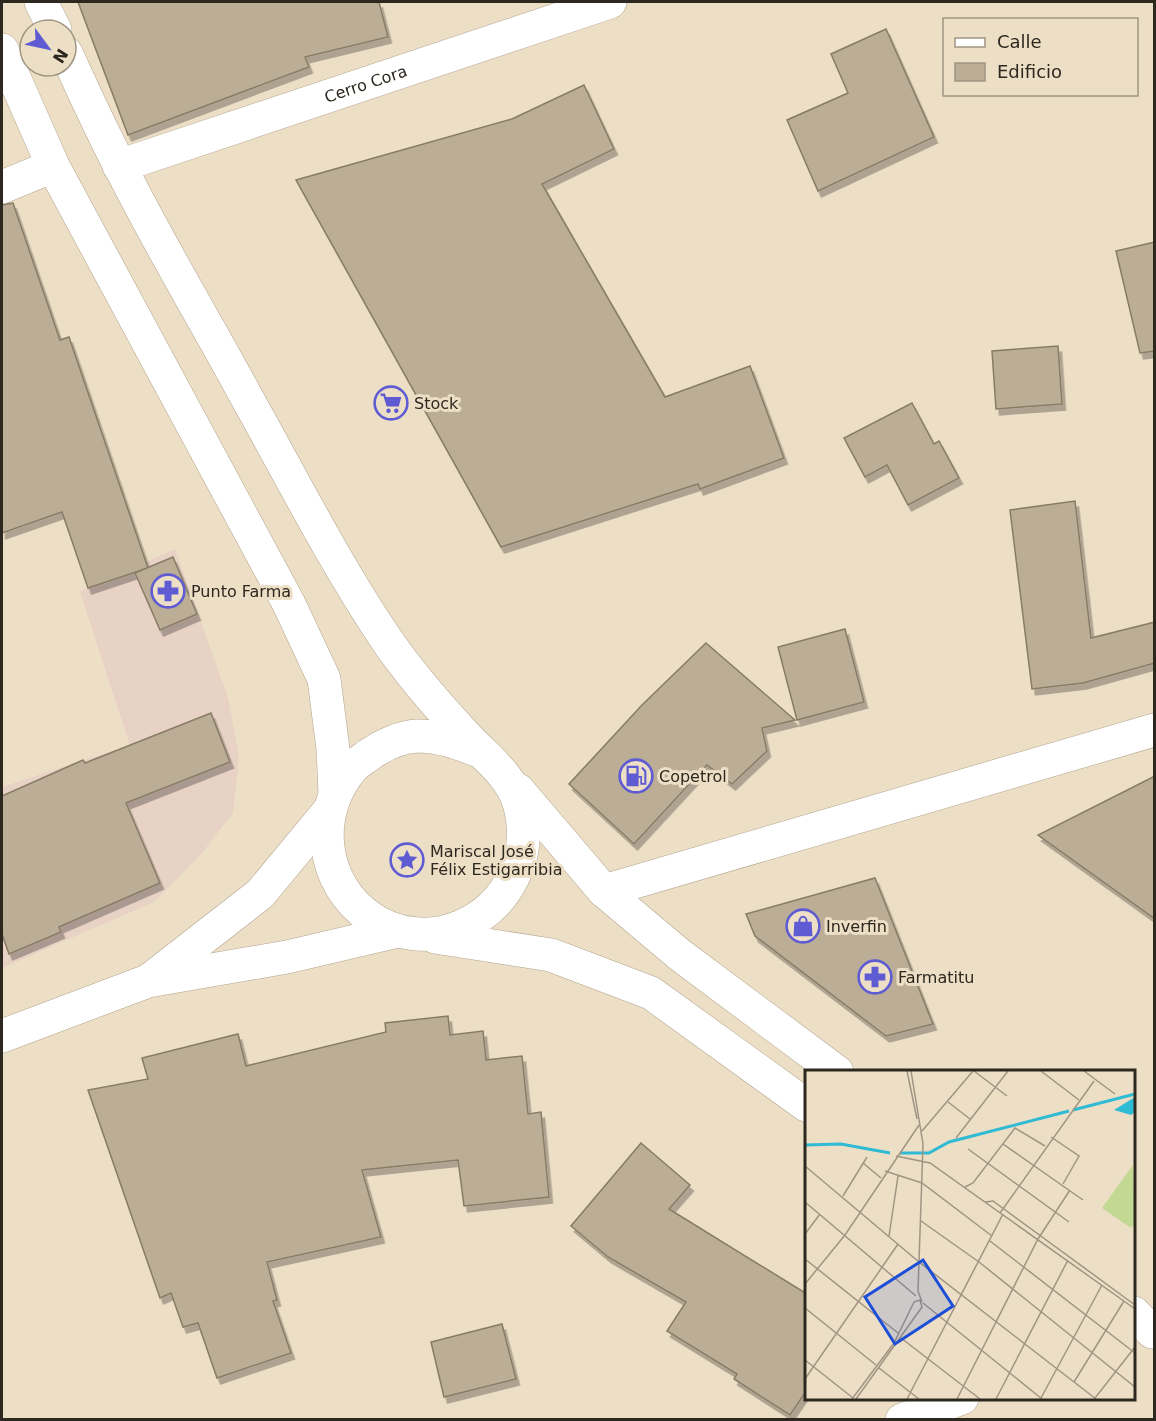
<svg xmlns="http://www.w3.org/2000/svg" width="1156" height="1421" viewBox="0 0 1156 1421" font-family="'DejaVu Sans',sans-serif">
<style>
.commercial{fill:#e8d1c5}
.building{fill:#bbad96;stroke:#897c66;stroke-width:1.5;filter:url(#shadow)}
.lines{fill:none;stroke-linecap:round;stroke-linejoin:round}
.minor-casing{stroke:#b2a48e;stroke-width:34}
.trunk-casing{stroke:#b2a48e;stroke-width:34}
.minor{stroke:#fff;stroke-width:33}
.trunk{stroke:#fff;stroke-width:33}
.labels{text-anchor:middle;stroke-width:6;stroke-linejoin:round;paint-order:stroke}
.street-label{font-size:16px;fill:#2d281f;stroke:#eddec6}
.poi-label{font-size:16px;fill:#2d281f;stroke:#eddec6;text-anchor:start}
.inset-river{fill:none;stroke:#2fbbd3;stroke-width:3}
.inset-road{fill:none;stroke:#a09583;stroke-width:1.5}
.view{fill:#1d4ed8;fill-opacity:0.15;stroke:#1d4ed8;stroke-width:3}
.inset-edge{fill:none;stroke:#2d281f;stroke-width:3}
</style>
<defs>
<filter id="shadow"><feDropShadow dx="3.5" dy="6" stdDeviation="0" flood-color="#0004"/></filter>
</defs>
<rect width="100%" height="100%" fill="#eddec6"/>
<polygon class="commercial" points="175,549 228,698 239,756 233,813 201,854 154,902 2,968 2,787 130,745 80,592"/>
<g class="building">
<polygon points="78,2 379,2 388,37 305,57 309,67 128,135"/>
<polygon points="886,29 934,137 818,191 787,120 848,93 831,54"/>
<polygon points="584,85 614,149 542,184 665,397 750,366 784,458 700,489 698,484 501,547 296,180 512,119"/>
<polygon points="13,203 60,340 69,337 148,568 88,588 62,512 2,533 2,205"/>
<polygon points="1155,242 1155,351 1140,353 1116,251"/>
<polygon points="1058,346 1062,404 996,409 992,351"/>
<polygon points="912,403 934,444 939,441 959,478 908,505 887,465 865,477 844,438"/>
<polygon points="1075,501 1091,638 1155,622 1155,663 1083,683 1032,689 1010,510"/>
<polygon points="173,557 197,614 160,630 135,573"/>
<polygon points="845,629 864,702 797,720 778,647"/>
<polygon points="706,643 795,720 762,728 767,751 732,784 707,765 634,844 569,784 642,705"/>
<polygon points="211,713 230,762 126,803 160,883 59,927 61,932 9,954 2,934 2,796 83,760 85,763"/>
<polygon points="1155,776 1155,919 1038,835"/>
<polygon points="875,878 933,1024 886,1036 755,936 746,914"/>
<polygon points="448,1016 450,1035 483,1031 486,1060 522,1056 528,1114 541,1112 549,1197 464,1206 458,1160 362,1170 381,1237 267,1262 277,1300 273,1301 291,1353 217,1378 198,1323 183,1327 171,1293 160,1298 88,1090 148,1079 142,1058 238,1034 246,1066 386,1032 385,1023"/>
<polygon points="641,1143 690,1185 669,1209 807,1294 807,1390 790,1415 734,1379 737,1374 667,1331 686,1302 608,1257 571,1226"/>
<polygon points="502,1324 516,1379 444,1397 431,1342"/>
</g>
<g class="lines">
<g class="minor-casing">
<g id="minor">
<path id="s1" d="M119,166l491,-164"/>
<polyline points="2,187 53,166"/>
<polyline points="604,891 1154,730"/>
<polyline points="152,978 260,894 328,812"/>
<polyline points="2,1036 148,981 287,957 398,931"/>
<polyline points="902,1420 962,1398"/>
</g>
</g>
<g class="trunk-casing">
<g id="trunk">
<polyline points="41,2 55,30"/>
<polyline points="2,50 53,166 289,604 324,679 333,749 335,794"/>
<path d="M66,53c17,37 34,75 53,111 39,79 86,156 128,234 45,80 86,162 137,238 24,36 52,68 82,100 19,21 45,39 53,67 15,51 -10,103 -59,124 -28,12 -63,9 -89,-9 -51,-34 -58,-106 -18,-151 5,-5 12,-9 17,-13 13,-9 31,-17 47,-18 23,0 41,7 62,15"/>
<polyline points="518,790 604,891 680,955 837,1072"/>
<polyline points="435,937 551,955 651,993 806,1105"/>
<polyline points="1134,1313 1152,1332"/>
</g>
</g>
<use href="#minor" class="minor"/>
<use href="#trunk" class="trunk"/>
</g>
<defs>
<g id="supermarket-ring" transform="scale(1.725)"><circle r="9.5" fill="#eddec6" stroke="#5e5bd3" stroke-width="1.5"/><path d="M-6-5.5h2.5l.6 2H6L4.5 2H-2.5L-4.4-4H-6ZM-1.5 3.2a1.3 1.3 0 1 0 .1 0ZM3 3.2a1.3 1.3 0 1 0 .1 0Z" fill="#5e5bd3"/></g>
<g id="pharmacy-ring" transform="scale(1.725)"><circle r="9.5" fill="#eddec6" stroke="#5e5bd3" stroke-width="1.5"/><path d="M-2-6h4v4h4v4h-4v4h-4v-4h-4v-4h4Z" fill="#5e5bd3"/></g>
<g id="fuel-ring" transform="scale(1.725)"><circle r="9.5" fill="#eddec6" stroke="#5e5bd3" stroke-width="1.5"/><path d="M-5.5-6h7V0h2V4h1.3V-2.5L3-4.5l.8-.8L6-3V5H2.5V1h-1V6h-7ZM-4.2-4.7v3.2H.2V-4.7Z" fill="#5e5bd3"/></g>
<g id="sight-ring" transform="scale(1.725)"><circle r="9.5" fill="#eddec6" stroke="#5e5bd3" stroke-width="1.5"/><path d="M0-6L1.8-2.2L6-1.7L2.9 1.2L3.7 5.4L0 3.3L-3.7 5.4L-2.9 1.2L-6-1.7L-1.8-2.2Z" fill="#5e5bd3"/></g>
<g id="shop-ring" transform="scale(1.725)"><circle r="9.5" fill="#eddec6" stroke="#5e5bd3" stroke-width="1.5"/><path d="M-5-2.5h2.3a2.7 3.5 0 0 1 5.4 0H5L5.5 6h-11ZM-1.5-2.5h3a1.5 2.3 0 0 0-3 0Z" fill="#5e5bd3"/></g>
</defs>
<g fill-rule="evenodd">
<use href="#supermarket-ring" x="391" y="403"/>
<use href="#pharmacy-ring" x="168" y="591"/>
<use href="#fuel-ring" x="636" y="776"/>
<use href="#sight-ring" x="407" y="860"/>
<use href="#shop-ring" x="803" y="926"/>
<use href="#pharmacy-ring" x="875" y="977"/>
</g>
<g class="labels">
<g class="street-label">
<text dy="6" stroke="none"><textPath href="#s1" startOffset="260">Cerro Cora</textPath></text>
</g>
<g class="poi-label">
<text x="414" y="409">Stock</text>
<text x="191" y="597">Punto Farma</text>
<text x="659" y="782">Copetrol</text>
<text x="430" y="857">Mariscal José<tspan x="430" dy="18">Félix Estigarribia</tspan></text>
<text x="826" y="932">Inverfin</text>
<text x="898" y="983">Farmatitu</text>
</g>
</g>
<g transform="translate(805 1070)">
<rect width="330" height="330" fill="#eddec6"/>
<path d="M328,95l2,58 -4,5 -29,-20z" fill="#c3d892"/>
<path d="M330,27v15l-4,3 -17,-5z" fill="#2fbbd3"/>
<path class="inset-river" d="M268,40l62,-16M0,75l36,-1 49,9M95,83h29l20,-11 120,-31"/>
<path class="inset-road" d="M102,1l10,48M106,1l12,73 -5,147 4,11M169,1l33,25M236,1l38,29M279,1l31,23M143,32l22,17M117,61l51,-60M246,67l28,19 -16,28M151,68l52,-67M198,74l80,56M163,79l101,73M91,86l34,7 205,146M58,93l18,15M0,96l114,96 177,137M80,101l37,12 70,53M160,117l8,-4 42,-55 30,18M38,126l24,-39M0,132l111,94M180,132l8,-1 142,104M195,143l94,-132M116,151l58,41 156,125M0,164l15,-20M84,166l9,-60M185,171l145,112M0,189l93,74M0,214l40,-49 74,-110M118,233l119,96M0,238l71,57M96,268l79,61M0,290l48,38M74,298l40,31M0,309l93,-135M269,312l50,-81M236,328l61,-113M290,328l40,-51M47,329l42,-56 20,-41 6,-2 2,7 -66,92M102,329l96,-185M152,329l81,-160 32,-49M191,329l72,-139"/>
<path class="view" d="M118,190l30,46 -58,38 -30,-47z"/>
<rect width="330" height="330" class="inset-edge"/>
</g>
<rect width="1156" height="1421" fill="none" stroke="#2d281f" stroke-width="6"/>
<rect x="943" y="18" width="195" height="78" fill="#eddec6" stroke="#a09583" stroke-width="1.5"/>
<rect x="955" y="38" width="30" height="9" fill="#ffffff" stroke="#a09583" stroke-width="1.5"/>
<text x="997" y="48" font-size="18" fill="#2d281f">Calle</text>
<rect x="955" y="63" width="30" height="18" fill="#bbad96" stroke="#a09583" stroke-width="1.5"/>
<text x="997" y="78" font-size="18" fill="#2d281f">Edificio</text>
<g transform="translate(48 48) rotate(123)"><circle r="28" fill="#eddec6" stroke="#a09583" stroke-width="1.5"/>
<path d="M0-4.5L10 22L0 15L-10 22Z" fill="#5e5bd3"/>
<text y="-9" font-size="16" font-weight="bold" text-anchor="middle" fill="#2d281f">N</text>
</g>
</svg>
